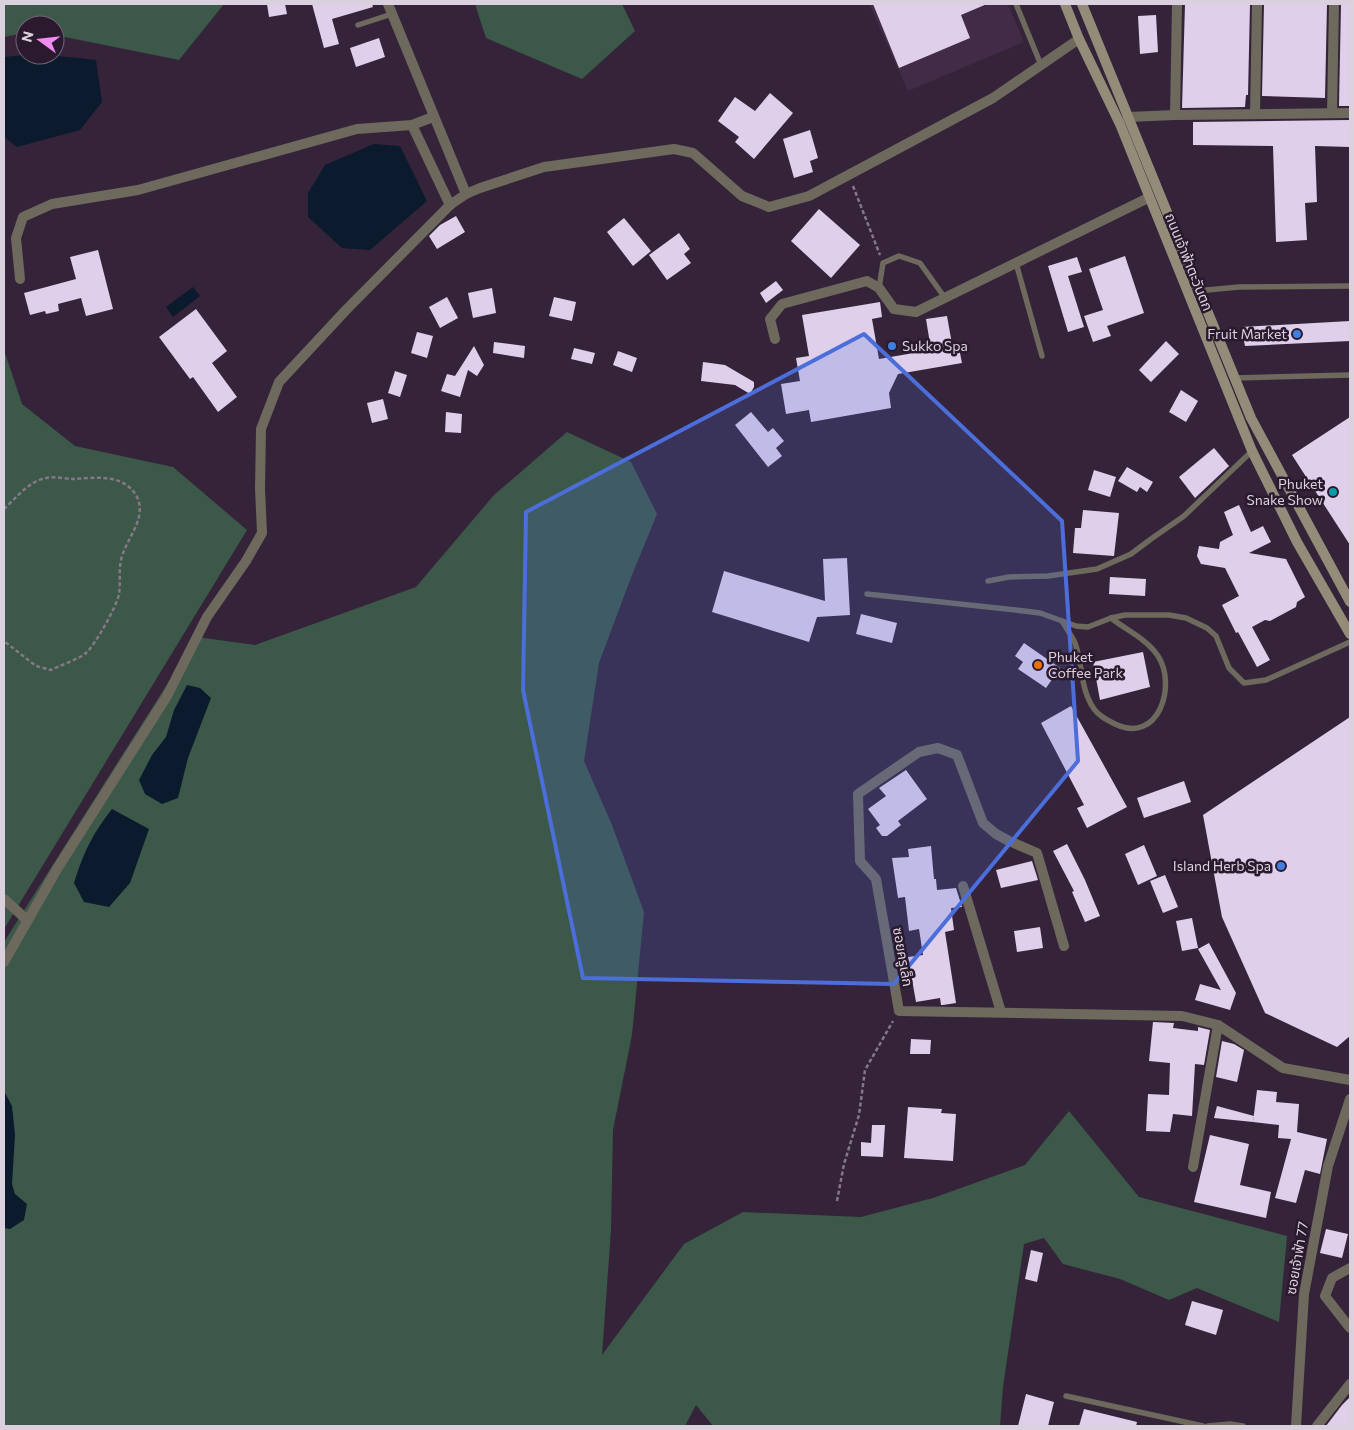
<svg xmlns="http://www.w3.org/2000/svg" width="1354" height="1430" viewBox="0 0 1354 1430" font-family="Commissioner,'Noto Sans Thai',sans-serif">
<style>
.built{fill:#412b46}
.green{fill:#3c5849}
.water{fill:#0b1a2d}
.building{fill:#dfcfeb}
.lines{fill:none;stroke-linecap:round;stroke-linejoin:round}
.path{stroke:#867789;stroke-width:2.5;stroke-dasharray:4 2.5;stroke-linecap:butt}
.service{stroke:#6e695d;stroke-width:5.5}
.minor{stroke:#6e695d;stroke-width:10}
.secondary{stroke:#948c79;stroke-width:10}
.marked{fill:#4c6eda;fill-opacity:0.2;stroke:#4c6eda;stroke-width:4;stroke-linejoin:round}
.shop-dot{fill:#3f7fe0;stroke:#2b1a2e;stroke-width:2}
.culture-dot{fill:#0f9aa8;stroke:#2b1a2e;stroke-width:2}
.food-dot{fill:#e8710a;stroke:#2b1a2e;stroke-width:2}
.labels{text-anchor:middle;stroke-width:5;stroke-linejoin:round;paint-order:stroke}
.street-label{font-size:14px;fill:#dbd0de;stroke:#2b1a2e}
.poi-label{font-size:14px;fill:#dbd0de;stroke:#2b1a2e;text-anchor:end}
</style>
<rect width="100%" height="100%" fill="#352339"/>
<polygon class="built" points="869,4 1008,4 1024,42 908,91"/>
<g class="green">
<polygon points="4,4 224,4 179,60 55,35 55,25 25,25 25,33 4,37"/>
<polygon points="475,4 622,4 635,31 582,79 486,38"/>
<polygon points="4,350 22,404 75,446 173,467 247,530 4,929"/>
<polygon points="567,432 631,462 657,514 632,575 599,663 584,761 612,825 644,912 632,1035 613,1130 611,1230 602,1355 684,1244 743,1212 861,1217 933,1198 1025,1165 1069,1111 1139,1197 1287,1236 1279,1322 1197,1288 1169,1300 1120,1279 1063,1264 1044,1238 1024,1244 1003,1387 1000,1426 713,1426 696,1405 685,1426 4,1426 4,942 197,637 255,645 416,587 494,495"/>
</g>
<g class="water">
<polygon points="25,55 48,55 96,60 102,102 80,130 17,147 4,137 4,57"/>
<polygon points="374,144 400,146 427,201 370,250 342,248 308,217 308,193 325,165"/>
<polygon points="193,287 200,296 173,317 166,307"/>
<polygon points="187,685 200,688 211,698 188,758 178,798 162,804 145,794 139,780 152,755 166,737 174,710"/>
<path d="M112,809l37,20 -19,54 -21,24 -25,-5 -10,-19c9,-30 19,-50 38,-74z"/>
<polygon points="4,1091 12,1106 15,1135 12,1184 15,1194 27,1204 24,1220 10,1229 4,1228"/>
</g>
<g class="building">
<polygon points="267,4 285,4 287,14 269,17"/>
<polygon points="312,4 372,4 373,7 332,19 339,44 324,48"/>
<polygon points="873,4 987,4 961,15 970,38 899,68"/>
<polygon points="1185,4 1250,4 1248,95 1246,95 1245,107 1182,108"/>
<polygon points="1264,4 1327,4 1325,98 1262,96"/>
<polygon points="1341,4 1350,4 1350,106 1339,106"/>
<polygon points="1156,15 1158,52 1140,54 1138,16"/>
<polygon points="379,38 385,57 356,67 350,48"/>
<polygon points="770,93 793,113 754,159 735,142 739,137 718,121 735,97 755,111"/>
<polygon points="1350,120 1350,147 1315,146 1317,202 1305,203 1307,240 1276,242 1273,146 1193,145 1193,122"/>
<polygon points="810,130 818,158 810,161 813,172 794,178 783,139"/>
<polygon points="819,209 860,245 831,278 791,241"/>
<polygon points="456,216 465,232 437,249 429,236 440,225"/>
<polygon points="624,218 651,251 633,266 607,232"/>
<polygon points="679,233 690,249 684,254 691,263 667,280 649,255"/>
<polygon points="98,250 113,309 86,316 81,298 58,304 59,311 46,314 45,311 30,315 24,293 76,279 70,257"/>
<polygon points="1125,256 1144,313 1107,326 1111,336 1093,342 1084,316 1103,310 1089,269"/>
<polygon points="1077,257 1082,272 1068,276 1084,327 1068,332 1048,266"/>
<polygon points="776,281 783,290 766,303 760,293"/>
<polygon points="492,288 496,313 473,318 468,293"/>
<polygon points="447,297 458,318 440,328 429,307"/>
<polygon points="554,297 576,302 572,321 549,316"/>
<polygon points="880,302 882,317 872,319 879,359 931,350 926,319 947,316 952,344 959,348 962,363 898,374 889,393 891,408 811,422 809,410 786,414 781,384 800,381 796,358 809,356 802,315"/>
<polygon points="196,309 227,351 212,363 237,397 218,412 193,377 190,379 159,337"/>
<polygon points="1350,321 1350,341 1245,346 1241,327"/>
<polygon points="417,332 433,336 427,358 411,353"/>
<polygon points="1166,341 1179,354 1151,382 1139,370"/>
<polygon points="494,342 525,346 524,358 493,353"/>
<polygon points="474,346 484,365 477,376 468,370 460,397 441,391 447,374 455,376"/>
<polygon points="574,348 595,353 592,364 571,359"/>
<polygon points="618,351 637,358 632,372 613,365"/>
<polygon points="703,362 725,365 754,382 754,387 750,394 735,385 701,381"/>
<polygon points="395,371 407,375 400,397 388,393"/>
<polygon points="1181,390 1198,401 1186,422 1169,412"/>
<polygon points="383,399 388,419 372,423 367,403"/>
<polygon points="446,412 462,414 461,433 445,432"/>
<polygon points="751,412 768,432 773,428 784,441 776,448 782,456 768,467 735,425"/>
<polygon points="1350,417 1350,545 1292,455"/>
<polygon points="1214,448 1229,466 1195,498 1179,477"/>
<polygon points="1127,467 1153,482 1147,492 1140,487 1137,492 1118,481"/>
<polygon points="1094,470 1116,477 1110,497 1088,490"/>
<polygon points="1239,505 1251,532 1263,526 1271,542 1249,553 1286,559 1305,597 1297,602 1296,607 1270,621 1265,620 1252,627 1270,660 1257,667 1238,632 1236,633 1222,605 1239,596 1225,568 1201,564 1197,556 1199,546 1219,549 1220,542 1233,535 1224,512"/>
<polygon points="1083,510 1119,513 1114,556 1073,553 1075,528 1081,528"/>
<polygon points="847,558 850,615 817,617 809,642 712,612 724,571 825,601 823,559"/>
<polygon points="1110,577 1146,579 1145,596 1109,594"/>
<polygon points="861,614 897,623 892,643 856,634"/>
<polygon points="1024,643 1060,668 1046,688 1018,669 1023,662 1015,656"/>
<polygon points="1143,652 1150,687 1100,700 1093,662"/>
<polygon points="1071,706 1127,807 1087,828 1077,808 1084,805 1041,723"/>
<polygon points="1350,717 1350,1036 1337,1047 1265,1013 1222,917 1203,815"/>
<polygon points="906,770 927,799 898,821 901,825 887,836 882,836 876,828 880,825 868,809 886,796 879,788"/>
<polygon points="1184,781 1191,802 1144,818 1137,798"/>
<polygon points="1067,844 1085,880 1100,916 1085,922 1072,892 1074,891 1053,851"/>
<polygon points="1144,845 1157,876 1138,885 1125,854"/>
<polygon points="931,846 934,879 936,879 937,890 956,888 962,907 951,908 954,930 945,932 956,1003 943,1005 941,1005 940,998 916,1002 908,957 923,955 919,929 909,931 905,897 898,898 892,858 909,857 908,849"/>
<polygon points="1032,861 1038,880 1001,888 996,870"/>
<polygon points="1165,875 1178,907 1163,913 1150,881"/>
<polygon points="1192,918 1198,948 1182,951 1176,921"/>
<polygon points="1040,927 1043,948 1017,952 1014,931"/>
<polygon points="1209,943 1236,993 1230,1010 1195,1000 1200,984 1221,990 1198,949"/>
<polygon points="1153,1022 1174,1023 1173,1028 1198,1031 1198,1027 1210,1030 1204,1065 1195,1064 1192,1116 1173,1114 1170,1132 1146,1131 1148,1094 1169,1095 1170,1063 1149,1061"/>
<polygon points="911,1039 931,1040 930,1054 910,1054"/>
<polygon points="1222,1041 1234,1044 1244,1050 1237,1082 1216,1077"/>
<polygon points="1257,1090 1277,1092 1276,1102 1299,1104 1297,1132 1327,1139 1320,1174 1305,1170 1296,1203 1275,1198 1291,1139 1278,1138 1279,1125 1253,1122"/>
<polygon points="1217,1106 1254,1116 1253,1122 1214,1118"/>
<polygon points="908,1107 942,1109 941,1113 956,1114 953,1161 904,1158"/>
<polygon points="872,1125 885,1125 883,1157 861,1156 861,1142 871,1143"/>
<polygon points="1210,1135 1249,1144 1240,1185 1271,1192 1266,1218 1194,1202"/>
<polygon points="1326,1229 1348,1234 1342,1258 1320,1253"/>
<polygon points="1031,1250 1043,1253 1037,1282 1025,1279"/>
<polygon points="1192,1301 1223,1310 1216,1335 1185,1325"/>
<polygon points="1026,1394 1054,1402 1048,1426 1018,1426"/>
<polygon points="1350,1397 1350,1426 1326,1426 1342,1405"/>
<polygon points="1084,1409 1137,1422 1136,1426 1079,1426"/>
</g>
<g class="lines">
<g class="path">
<polyline points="853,186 880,255"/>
<path d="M4,509c12,-11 25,-28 42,-31 9,-2 19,1 27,1 22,-1 49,-6 63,16 12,21 -8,42 -14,61 -4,13 -1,24 -3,38 -2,12 -24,51 -33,59 -5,5 -27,13 -35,17l-15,-4 -32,-25"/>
<polyline points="837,1201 844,1164 859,1115 865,1070 893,1021"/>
</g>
<g class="service">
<polyline points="1016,4 1041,65"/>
<polyline points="358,25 392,14"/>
<polyline points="1016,263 1042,356"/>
<polyline points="879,288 883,263 899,256 920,263 945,298"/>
<polyline points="1196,291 1239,287 1350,286"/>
<polyline points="1234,378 1350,375"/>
<polyline points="988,581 1009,577 1048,576 1097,569 1131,554 1151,539 1184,516 1252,451"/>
<polyline points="867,594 1024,611 1040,613 1076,626 1088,627 1111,618 1125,615 1169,615 1186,618 1207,628 1216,636 1229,668 1244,683 1266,680 1350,642"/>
<path d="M1062,621c4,7 10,15 13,22 8,22 5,46 19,66 5,7 13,11 21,15 44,21 62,-39 43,-68 -11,-17 -32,-26 -47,-38"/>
<polyline points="1066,1396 1203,1426"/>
<polyline points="1208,1426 1230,1424 1243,1426"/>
</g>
<g class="minor">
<polyline points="388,4 466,194"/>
<polyline points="1332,113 1334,4"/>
<polyline points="1255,114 1257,4"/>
<polyline points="1175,115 1177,4"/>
<polyline points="1128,117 1175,115 1350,113"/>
<polyline points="412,125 450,205"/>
<polyline points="20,279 16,238 23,217 52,204 138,190 357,129 412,125 433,117"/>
<polyline points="775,339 770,319 782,304 867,281 879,288 894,309 916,312 1148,198"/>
<polyline points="963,886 1001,1012"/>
<polyline points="4,899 27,920"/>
<polyline points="1064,946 1037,853 1009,841 996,834 983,823 957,755 938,748 919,752 858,794 860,861 876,879 899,1011 1182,1016 1218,1025 1283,1068 1350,1080"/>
<polyline points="4,962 57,869 167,696 207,617 246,561 262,533 260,488 261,429 279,382 346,310 450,205 466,194 480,188 544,167 674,149 693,153 742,196 769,207 809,196 993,98 1079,39"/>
<polyline points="1193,1167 1218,1025"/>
<polyline points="1350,1268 1332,1278 1325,1296 1350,1328"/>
<polyline points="1296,1426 1304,1294 1328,1166 1350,1099"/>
<polyline points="1317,1426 1350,1384"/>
</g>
<g class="secondary">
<polyline points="1065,4 1079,39 1120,124 1252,451 1297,542 1350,634"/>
<polyline points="1082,4 1251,418 1350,602"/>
</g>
</g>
<path class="marked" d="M864,334l198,187 16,240 -184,223 -311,-6 -60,-288 3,-178z"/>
<g class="shop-dot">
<circle cx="1297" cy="334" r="5"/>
<circle cx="892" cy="346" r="5"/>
<circle cx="1281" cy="866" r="5"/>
</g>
<circle class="culture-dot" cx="1333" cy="492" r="5"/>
<circle class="food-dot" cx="1038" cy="665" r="5"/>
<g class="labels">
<g class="street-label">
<text transform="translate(1189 262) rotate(68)" y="5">ถนนเจ้าฟ้าตะวันตก</text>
<text transform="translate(903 957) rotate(80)" y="5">ซอยครูเล็ก</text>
<text transform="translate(1297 1258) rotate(-80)" y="5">ซอยเจ้าฟ้า 77</text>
</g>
<g class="poi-label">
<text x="1287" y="339">Fruit Market</text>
<text x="902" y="351" text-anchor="start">Sukko Spa</text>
<text x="1323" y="489">Phuket<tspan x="1323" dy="16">Snake Show</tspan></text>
<text x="1048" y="662" text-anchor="start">Phuket<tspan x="1048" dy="16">Coffee Park</tspan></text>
<text x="1271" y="871">Island Herb Spa</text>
</g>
</g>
<rect width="1354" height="1430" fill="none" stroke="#dbd0de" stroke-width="10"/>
<g transform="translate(40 40) rotate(285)"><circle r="24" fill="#2b1a2e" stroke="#716374"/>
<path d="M0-4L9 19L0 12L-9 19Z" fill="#f38af2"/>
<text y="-8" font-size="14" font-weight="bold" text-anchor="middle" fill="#dbd0de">N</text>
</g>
</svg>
